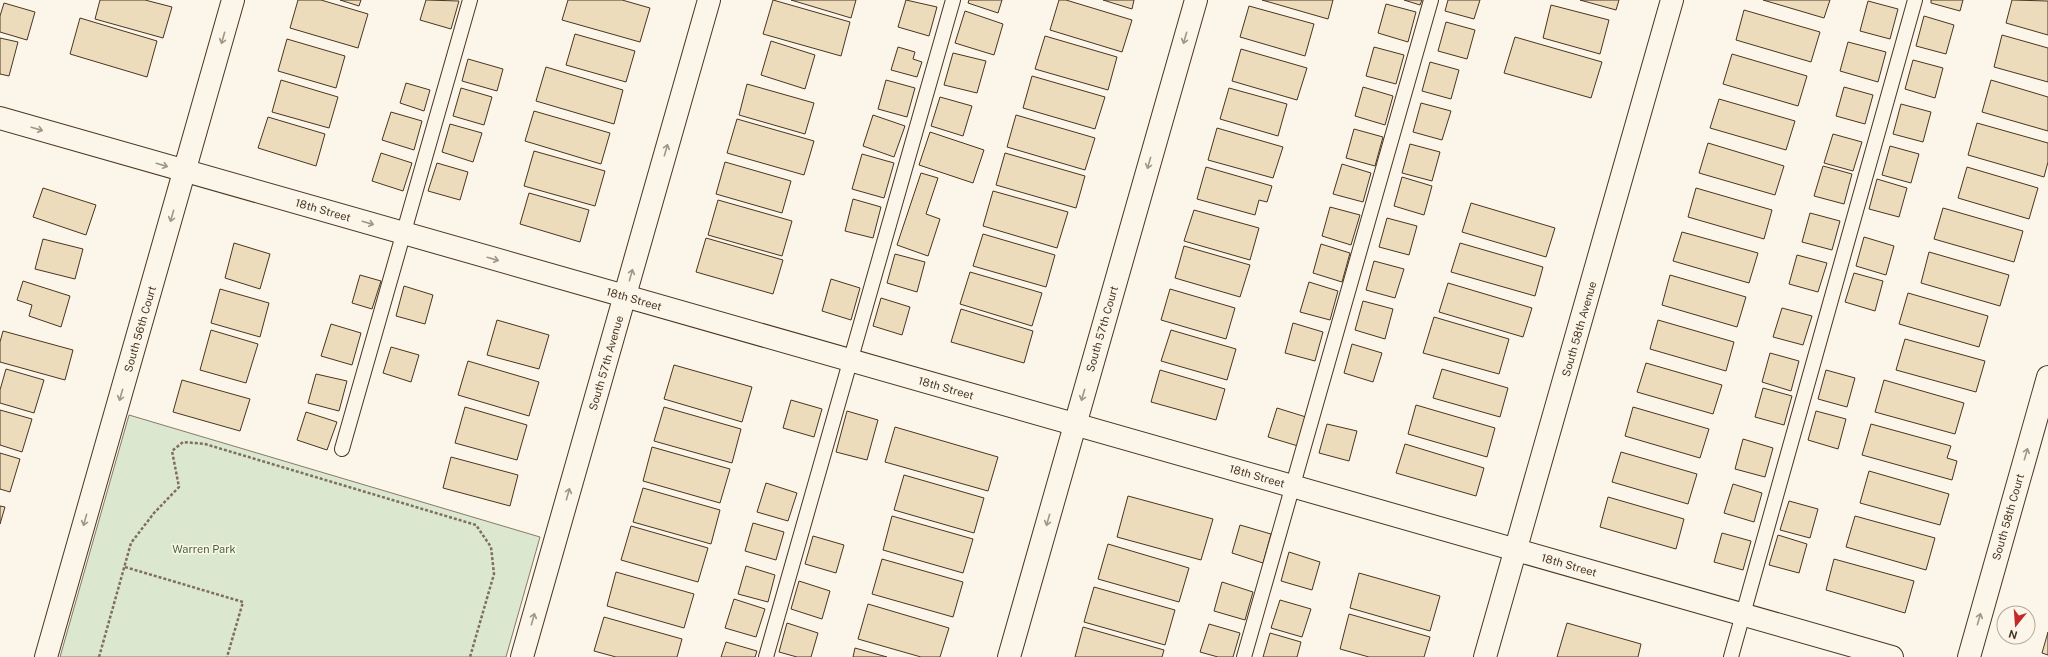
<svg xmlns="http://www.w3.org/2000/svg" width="2048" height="657" viewBox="0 0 2048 657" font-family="'Public Sans',sans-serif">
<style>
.green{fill:#dce7d0;stroke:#887966}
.building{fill:#ecdcbc;stroke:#4a3520}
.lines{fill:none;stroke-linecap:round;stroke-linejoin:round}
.service-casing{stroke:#4a3520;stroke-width:16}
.minor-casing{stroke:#4a3520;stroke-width:24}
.path{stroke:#7f6f5c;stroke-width:2.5;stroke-dasharray:3 2;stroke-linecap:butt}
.service{stroke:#fbf6e9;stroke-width:14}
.minor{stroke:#fbf6e9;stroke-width:22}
.oneway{stroke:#a29684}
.labels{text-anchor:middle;stroke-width:3;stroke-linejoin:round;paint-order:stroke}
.street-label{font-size:11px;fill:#4a3520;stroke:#fbf6e9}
.park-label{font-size:11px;fill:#436837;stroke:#fbf6e9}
</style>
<rect width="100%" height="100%" fill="#fbf6e9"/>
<polygon class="green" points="129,415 540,537 506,657 60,657"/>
<g class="building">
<polygon points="100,0 145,0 172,7 163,38 95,19"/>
<polygon points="298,0 321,0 368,14 358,48 290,28"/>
<polygon points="340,0 361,0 359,6"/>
<polygon points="426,0 459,1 451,29 420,20"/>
<polygon points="568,0 622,0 650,8 640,42 562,20"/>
<polygon points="773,0 850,22 841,56 763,34"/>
<polygon points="791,0 856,0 851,18"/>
<polygon points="906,0 937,7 929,36 898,27"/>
<polygon points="969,0 1002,0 998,13 968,3"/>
<polygon points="1059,0 1066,0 1132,20 1122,52 1050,30"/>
<polygon points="1103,0 1134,0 1132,9"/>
<polygon points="1262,0 1333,0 1328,19"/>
<polygon points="1404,0 1422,0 1420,5"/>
<polygon points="1448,0 1480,0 1474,19 1445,11"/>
<polygon points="1580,0 1619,0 1616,10"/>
<polygon points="1763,0 1830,0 1824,18"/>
<polygon points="1931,0 1963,0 1960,11 1931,3"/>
<polygon points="2012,0 2048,1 2048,35 2006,23"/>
<polygon points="1868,1 1898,9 1890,39 1860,31"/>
<polygon points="4,3 35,12 27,40 0,32 0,16"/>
<polygon points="1386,4 1416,12 1408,42 1378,33"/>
<polygon points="1551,5 1609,20 1600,54 1543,38"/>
<polygon points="1249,6 1314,24 1305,56 1240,37"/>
<polygon points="1744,10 1820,32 1811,62 1736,40"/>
<polygon points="965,11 1003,24 994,55 955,43"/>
<polygon points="1924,16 1954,25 1946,54 1916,46"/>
<polygon points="80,18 157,41 147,77 70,54"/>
<polygon points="1446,22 1475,30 1467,59 1438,51"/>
<polygon points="575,34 635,51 626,82 566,65"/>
<polygon points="2002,35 2048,48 2048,82 1994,67"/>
<polygon points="1045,36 1117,57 1108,90 1035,69"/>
<polygon points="1515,37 1602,62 1591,98 1504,73"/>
<polygon points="0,38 18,42 9,76 0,74"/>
<polygon points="287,39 345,56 336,88 278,71"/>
<polygon points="771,41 815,55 805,89 761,75"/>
<polygon points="1848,42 1886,52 1878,82 1840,71"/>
<polygon points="898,47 915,52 913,59 922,62 917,77 891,70"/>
<polygon points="1374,47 1404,55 1396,84 1366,76"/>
<polygon points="1241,49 1307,68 1297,100 1232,81"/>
<polygon points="953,53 986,61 977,93 944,85"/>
<polygon points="1732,54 1807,76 1798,106 1723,84"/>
<polygon points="468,59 503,69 497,91 462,81"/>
<polygon points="1913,60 1943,68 1935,98 1905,89"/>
<polygon points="1430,62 1459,70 1451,99 1422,91"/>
<polygon points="546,67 623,90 614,124 536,101"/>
<polygon points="1032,76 1105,97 1095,129 1023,108"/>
<polygon points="281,80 338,97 329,128 272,112"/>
<polygon points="886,80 915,88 907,117 878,109"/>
<polygon points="1991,80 2048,97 2048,131 1982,112"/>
<polygon points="406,83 430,90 424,111 400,103"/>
<polygon points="747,84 814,103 805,134 739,115"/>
<polygon points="1363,87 1393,96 1385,125 1355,116"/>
<polygon points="1844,87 1873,95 1865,124 1836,116"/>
<polygon points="461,88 492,97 484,125 453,116"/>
<polygon points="1229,88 1287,104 1278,136 1220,119"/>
<polygon points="940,97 972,106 963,136 931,126"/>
<polygon points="1719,99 1795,121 1786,150 1710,128"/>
<polygon points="1421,103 1451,111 1442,140 1413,132"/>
<polygon points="1901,104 1931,112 1923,142 1893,134"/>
<polygon points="534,111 610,133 601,164 525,141"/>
<polygon points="391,112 422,121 414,150 382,140"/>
<polygon points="873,115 905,126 894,157 863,146"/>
<polygon points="1016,115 1095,138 1085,170 1007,147"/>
<polygon points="268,117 325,134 316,166 258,148"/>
<polygon points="737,119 814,141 804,175 727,153"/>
<polygon points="1977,123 2048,143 2048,162 2044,177 1968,155"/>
<polygon points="450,124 482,133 473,162 442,152"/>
<polygon points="1217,128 1283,147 1273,178 1208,160"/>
<polygon points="1354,129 1383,137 1375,166 1346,158"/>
<polygon points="930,132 984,150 973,183 919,165"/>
<polygon points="1833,134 1862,142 1853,171 1824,163"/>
<polygon points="1708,143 1784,166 1775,195 1699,173"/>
<polygon points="1410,144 1440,152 1432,181 1402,173"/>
<polygon points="1890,146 1919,154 1911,183 1882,175"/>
<polygon points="534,151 605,171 595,206 524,186"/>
<polygon points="381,153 412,163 403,191 372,181"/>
<polygon points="1005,153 1085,176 1076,208 996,185"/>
<polygon points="862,154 894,163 884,198 852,189"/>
<polygon points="725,162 791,181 782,213 716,194"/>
<polygon points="437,163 468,172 460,200 428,191"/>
<polygon points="1342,164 1371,173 1363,202 1333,194"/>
<polygon points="1823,166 1852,174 1844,204 1814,196"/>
<polygon points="1206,167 1272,186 1267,202 1259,200 1255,215 1197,199"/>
<polygon points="1967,167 2038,188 2029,219 1958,198"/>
<polygon points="921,173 938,178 926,214 940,219 928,256 897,245"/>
<polygon points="1402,177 1432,186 1424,215 1394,206"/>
<polygon points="1877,179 1907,188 1899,217 1869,209"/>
<polygon points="43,188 96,205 86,235 33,217"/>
<polygon points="1696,188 1772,210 1764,239 1688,217"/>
<polygon points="993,191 1068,212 1057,248 983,226"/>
<polygon points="529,193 589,210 580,242 520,224"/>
<polygon points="853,199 881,207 873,238 845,231"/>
<polygon points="718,200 792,221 782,256 708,235"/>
<polygon points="1471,203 1555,228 1546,257 1462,232"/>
<polygon points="1330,207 1360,215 1351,245 1322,236"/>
<polygon points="1943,208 2023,231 2014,262 1934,239"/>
<polygon points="1194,210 1259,228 1250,260 1184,241"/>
<polygon points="1810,213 1840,221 1832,250 1802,242"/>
<polygon points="1387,218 1417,226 1409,255 1379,247"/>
<polygon points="1682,232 1758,253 1749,283 1673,261"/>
<polygon points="983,234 1055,255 1046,287 973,266"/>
<polygon points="1864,237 1894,246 1886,275 1856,266"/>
<polygon points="706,238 783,260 773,294 696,272"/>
<polygon points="43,239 83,249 75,279 35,269"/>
<polygon points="234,243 270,254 260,289 225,278"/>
<polygon points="1460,243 1543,267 1535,296 1451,272"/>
<polygon points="1321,244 1350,253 1342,282 1313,273"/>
<polygon points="1184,246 1250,265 1240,297 1175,278"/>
<polygon points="1929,252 2009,275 2000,306 1921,283"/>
<polygon points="895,254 925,262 917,292 887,283"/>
<polygon points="1797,255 1827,263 1818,292 1789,284"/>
<polygon points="1374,261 1404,269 1395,298 1366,290"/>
<polygon points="970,272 1042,293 1032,326 960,304"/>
<polygon points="1854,273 1883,281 1875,311 1845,302"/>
<polygon points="360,275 381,281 372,309 352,303"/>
<polygon points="1670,275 1746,297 1737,327 1662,305"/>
<polygon points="831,279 860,288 851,320 822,311"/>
<polygon points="23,281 70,296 61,327 29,316 32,305 17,300"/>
<polygon points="1309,282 1338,291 1330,320 1300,312"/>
<polygon points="1448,283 1532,308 1523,337 1439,312"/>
<polygon points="404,286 433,295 425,324 396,316"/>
<polygon points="220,289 269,303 260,337 211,323"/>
<polygon points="1170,289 1235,308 1226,339 1161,320"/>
<polygon points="1908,293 1988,316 1979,347 1899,324"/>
<polygon points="881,298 910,307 902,335 873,326"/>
<polygon points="1363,301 1393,309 1385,339 1355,330"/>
<polygon points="1782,308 1812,316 1803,345 1773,337"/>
<polygon points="961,309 1033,331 1024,363 951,342"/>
<polygon points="1434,317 1509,339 1499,374 1423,353"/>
<polygon points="497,320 549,335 539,369 487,355"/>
<polygon points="1658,320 1734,342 1726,371 1650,349"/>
<polygon points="1293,323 1323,332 1315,361 1285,353"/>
<polygon points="331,324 361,333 352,365 321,356"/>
<polygon points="211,330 258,344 246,383 200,370"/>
<polygon points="1171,330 1236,349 1227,380 1161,361"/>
<polygon points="3,331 73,350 65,380 0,362 0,342"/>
<polygon points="1905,339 1985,361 1976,392 1896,370"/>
<polygon points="1352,344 1382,353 1373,382 1344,373"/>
<polygon points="391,347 419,355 411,382 383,373"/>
<polygon points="1770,353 1799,361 1791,391 1762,382"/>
<polygon points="468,361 539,382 529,416 458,395"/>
<polygon points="1646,363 1722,385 1713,414 1637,392"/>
<polygon points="674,365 752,387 742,422 664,399"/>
<polygon points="6,369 44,380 34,413 0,403 0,390"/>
<polygon points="1442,369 1508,388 1500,417 1433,398"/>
<polygon points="1160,370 1225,389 1216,420 1151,402"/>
<polygon points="1826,370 1855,378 1847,407 1818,399"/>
<polygon points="316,374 347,381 339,411 308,403"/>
<polygon points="182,380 250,399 240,431 173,412"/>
<polygon points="1884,380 1964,403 1955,434 1875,412"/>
<polygon points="1763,388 1792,396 1784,425 1755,417"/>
<polygon points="791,400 822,409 814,437 783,428"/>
<polygon points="1416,405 1495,428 1487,457 1408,434"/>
<polygon points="465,407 527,425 517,460 455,443"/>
<polygon points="664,407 741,429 732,463 654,441"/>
<polygon points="1633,407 1709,429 1700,458 1625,436"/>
<polygon points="1277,408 1306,417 1298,446 1268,437"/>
<polygon points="0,410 32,419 22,452 0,445"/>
<polygon points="847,411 878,420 867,460 836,452"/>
<polygon points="1816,411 1846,419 1838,449 1808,440"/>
<polygon points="306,412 337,422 327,450 297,440"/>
<polygon points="1327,424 1357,431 1349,461 1319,453"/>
<polygon points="1871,424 1951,446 1947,458 1957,461 1952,480 1862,455"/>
<polygon points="895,427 998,457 988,491 885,462"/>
<polygon points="1743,439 1773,448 1765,477 1735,469"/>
<polygon points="1405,444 1484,468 1476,496 1396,473"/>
<polygon points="652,447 730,469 720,503 643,481"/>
<polygon points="1621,452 1697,474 1688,504 1612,482"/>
<polygon points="0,453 20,459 10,492 0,489"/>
<polygon points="451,457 518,475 510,506 443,488"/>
<polygon points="1869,471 1949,494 1940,525 1860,503"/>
<polygon points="904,475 984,498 974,533 894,510"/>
<polygon points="766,483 797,493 788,521 757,512"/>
<polygon points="1733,484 1762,493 1754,522 1724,513"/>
<polygon points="643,488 720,510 711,544 633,522"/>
<polygon points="1128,496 1213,519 1201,560 1117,537"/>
<polygon points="1608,497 1684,519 1676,549 1600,527"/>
<polygon points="1789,501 1818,509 1810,538 1780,530"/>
<polygon points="0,506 5,507 0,524"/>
<polygon points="892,516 973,539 963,573 883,550"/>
<polygon points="1855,516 1935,538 1926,570 1846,547"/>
<polygon points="753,523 784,532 776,560 745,551"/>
<polygon points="1240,525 1271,534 1263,563 1232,553"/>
<polygon points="631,526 708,548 698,582 621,560"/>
<polygon points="1722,533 1751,541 1743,570 1714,562"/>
<polygon points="1778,535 1807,544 1799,573 1769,565"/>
<polygon points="813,536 844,545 836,573 805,564"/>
<polygon points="1108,544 1189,568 1179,602 1098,579"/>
<polygon points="1289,552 1320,562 1312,590 1281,581"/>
<polygon points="882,559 963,582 953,617 872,594"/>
<polygon points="1834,559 1914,581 1905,613 1826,590"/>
<polygon points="746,566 775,575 768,602 738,594"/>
<polygon points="616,572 694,594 684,628 607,606"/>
<polygon points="1359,573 1440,596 1430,631 1350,608"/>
<polygon points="799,581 830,591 822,619 791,609"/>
<polygon points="1222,582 1253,592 1245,620 1214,611"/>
<polygon points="1094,587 1175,610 1165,645 1084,622"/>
<polygon points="734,599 765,609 756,637 725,628"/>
<polygon points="1280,600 1311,609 1302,637 1271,628"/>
<polygon points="868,604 949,628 940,657 921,657 858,639"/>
<polygon points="1349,614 1430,637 1424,657 1369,657 1340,649"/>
<polygon points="604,617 682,639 677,657 616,657 594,651"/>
<polygon points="787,623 818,633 811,657 797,657 779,652"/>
<polygon points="1567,623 1641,644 1638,657 1557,657"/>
<polygon points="1209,624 1240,633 1233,657 1218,657 1200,652"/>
<polygon points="1083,627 1164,650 1162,657 1075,657"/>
<polygon points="2048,632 2048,655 2042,653"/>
<polygon points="1270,633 1301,642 1297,657 1263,657"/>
<polygon points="726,642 757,651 755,657 721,657"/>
<polygon points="855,648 887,657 853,657"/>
</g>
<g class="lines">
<g class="service-casing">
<g id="service">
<polyline points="342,449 470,0"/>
<polyline points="766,657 953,0"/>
<polyline points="1244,657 1431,0"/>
<polyline points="1731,657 1915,0"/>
</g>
</g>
<g class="minor-casing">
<g id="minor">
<polyline points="0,118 1892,657"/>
<polyline points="46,657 233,0"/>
<polyline points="522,657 709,0"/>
<polyline points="1009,657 1196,0"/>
<polyline points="1485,657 1672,0"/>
<polyline points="1969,657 2048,377"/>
</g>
</g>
<g class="path">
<polyline points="125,567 243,602 227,657"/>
<polyline points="99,657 131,543 154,513 179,487 172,451 183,442 205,444 476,525 491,547 494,574 470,657"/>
</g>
<use href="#service" class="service"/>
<use href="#minor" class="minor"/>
</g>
<defs><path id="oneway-shaft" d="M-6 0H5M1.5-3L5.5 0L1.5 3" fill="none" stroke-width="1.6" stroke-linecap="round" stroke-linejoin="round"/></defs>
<g class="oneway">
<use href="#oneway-shaft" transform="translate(223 38) rotate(106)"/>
<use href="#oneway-shaft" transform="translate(1185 38) rotate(106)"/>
<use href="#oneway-shaft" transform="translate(37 129) rotate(16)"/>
<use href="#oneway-shaft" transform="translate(666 150) rotate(-74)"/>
<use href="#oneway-shaft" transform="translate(1149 163) rotate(106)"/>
<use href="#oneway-shaft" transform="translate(162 165) rotate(16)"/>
<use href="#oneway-shaft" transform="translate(172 216) rotate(106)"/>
<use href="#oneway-shaft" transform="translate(368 223) rotate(16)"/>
<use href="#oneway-shaft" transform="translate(493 259) rotate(16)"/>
<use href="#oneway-shaft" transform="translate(631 275) rotate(-74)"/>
<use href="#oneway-shaft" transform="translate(121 395) rotate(106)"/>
<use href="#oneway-shaft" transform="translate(1083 395) rotate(106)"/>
<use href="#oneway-shaft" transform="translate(2026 454) rotate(-74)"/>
<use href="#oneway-shaft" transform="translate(568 494) rotate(-74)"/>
<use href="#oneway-shaft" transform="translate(85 520) rotate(106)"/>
<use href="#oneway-shaft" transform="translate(1048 520) rotate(106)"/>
<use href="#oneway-shaft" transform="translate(533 619) rotate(-74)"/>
<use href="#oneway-shaft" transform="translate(1979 619) rotate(-74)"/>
</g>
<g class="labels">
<g class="street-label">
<text transform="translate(323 210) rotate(16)" y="4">18th Street</text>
<text transform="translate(634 299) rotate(16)" y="4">18th Street</text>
<text transform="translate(140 329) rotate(-74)" y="4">South 56th Court</text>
<text transform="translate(1102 329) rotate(-74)" y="4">South 57th Court</text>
<text transform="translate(1579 329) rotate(-74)" y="4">South 58th Avenue</text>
<text transform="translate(606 363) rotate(-74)" y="4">South 57th Avenue</text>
<text transform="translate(946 388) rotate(16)" y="4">18th Street</text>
<text transform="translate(1257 476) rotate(16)" y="4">18th Street</text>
<text transform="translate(2008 517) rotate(-74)" y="4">South 58th Court</text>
<text transform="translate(1569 565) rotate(16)" y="4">18th Street</text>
</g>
<g class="park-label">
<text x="204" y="553">Warren Park</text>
</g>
</g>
<g transform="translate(2016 625) rotate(197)"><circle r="19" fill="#fbf6e9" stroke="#b4a999"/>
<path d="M0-3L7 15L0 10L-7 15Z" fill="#c62828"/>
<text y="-6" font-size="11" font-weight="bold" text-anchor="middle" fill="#4a3520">N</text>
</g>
</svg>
